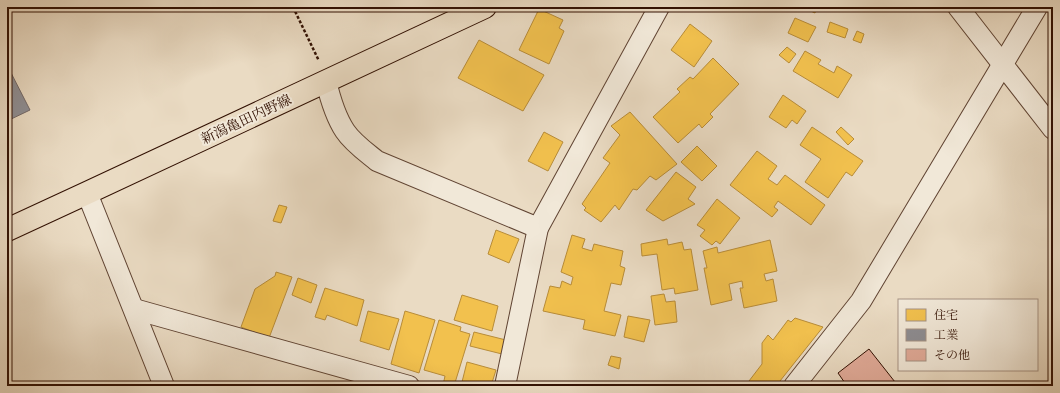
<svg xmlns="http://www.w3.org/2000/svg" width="1060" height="393" viewBox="0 0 1060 393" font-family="Vollkorn,'Noto Serif JP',serif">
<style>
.homes{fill:#f2c14e;stroke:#b88c38}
.industry{fill:#8d8d92;stroke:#726867}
.building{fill:#e0aa98;stroke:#321103}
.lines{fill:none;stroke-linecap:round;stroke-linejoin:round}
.minor-casing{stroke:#604433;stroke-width:22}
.primary-casing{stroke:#321103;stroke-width:24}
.path{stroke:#321103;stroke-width:2.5;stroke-dasharray:3 2;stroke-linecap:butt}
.minor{stroke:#f1e8d8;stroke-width:20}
.primary{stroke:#eadbc3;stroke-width:22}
.labels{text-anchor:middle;stroke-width:4;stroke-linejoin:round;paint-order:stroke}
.street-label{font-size:14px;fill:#321103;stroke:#f1e8d8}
</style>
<rect width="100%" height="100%" fill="#eadbc3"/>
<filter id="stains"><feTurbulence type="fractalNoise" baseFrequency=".005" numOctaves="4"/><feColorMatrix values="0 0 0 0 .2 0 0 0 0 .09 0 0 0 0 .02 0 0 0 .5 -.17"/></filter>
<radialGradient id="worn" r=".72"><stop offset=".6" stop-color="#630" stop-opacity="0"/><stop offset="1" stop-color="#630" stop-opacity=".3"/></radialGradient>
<g class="homes">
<polygon points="802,7 817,7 815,13"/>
<polygon points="539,9 563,20 559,28 564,31 549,64 519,50"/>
<polygon points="795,18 816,27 808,42 788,33"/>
<polygon points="830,22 848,29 845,38 827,32"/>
<polygon points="690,24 712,41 694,67 671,50"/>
<polygon points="857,31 864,34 861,43 853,40"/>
<polygon points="479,40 544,75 523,111 458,78"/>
<polygon points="787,47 796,54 789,63 779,55"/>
<polygon points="805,51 821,60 818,64 834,73 837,66 852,75 838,98 793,71"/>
<polygon points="713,58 739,84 710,114 713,117 702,128 699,124 678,143 653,117 680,92 677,89 690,77 693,79"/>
<polygon points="783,95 806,111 797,124 792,120 786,128 769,117"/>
<polygon points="630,112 677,164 656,180 650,176 637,190 633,189 619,210 615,205 601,222 584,210 586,208 582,204 610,163 603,158 620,135 611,126"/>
<polygon points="812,127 863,161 852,176 846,172 828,198 805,182 821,159 800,145"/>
<polygon points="841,127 854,139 848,145 836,132"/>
<polygon points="544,132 563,142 548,171 528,161"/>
<polygon points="697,146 717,166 702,181 681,162"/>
<polygon points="757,151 777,166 768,179 777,185 785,175 825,205 811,225 778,201 774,207 778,210 772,217 730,185"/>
<polygon points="676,172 696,187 688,199 695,204 663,221 646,210"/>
<polygon points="717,199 740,218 720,244 716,241 712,245 700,236 705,230 697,225"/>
<polygon points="279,205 287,207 281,223 273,221"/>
<polygon points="496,230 519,239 509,263 488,254"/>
<polygon points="572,235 585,239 582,248 592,251 594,244 623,251 620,266 625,268 621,285 611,283 604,311 621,315 615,336 583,329 585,320 543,311 550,286 560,288 562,281 571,285 573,277 561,272"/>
<polygon points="667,239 668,245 682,242 684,250 691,249 698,290 675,294 674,288 662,290 657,254 642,256 641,244"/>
<polygon points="770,240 777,271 764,274 766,281 773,279 777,301 744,308 740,288 743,288 742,281 729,284 732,300 711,305 704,268 707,268 703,251 717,247 718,253"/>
<polygon points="276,272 292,277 269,338 241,327 255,289 275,276"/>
<polygon points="298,278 317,285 311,303 292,295"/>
<polygon points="325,288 364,300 357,326 327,315 325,320 315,317"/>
<polygon points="664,294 666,302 675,301 677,322 655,325 651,296"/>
<polygon points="462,295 498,306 492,331 454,320"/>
<polygon points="368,311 399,319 389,350 360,341"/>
<polygon points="405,311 435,320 419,373 391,364"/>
<polygon points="628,316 650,320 644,342 624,337"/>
<polygon points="795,318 823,327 776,386 756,386 749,381 762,364 762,343 768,335 773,340 788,320 791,322"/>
<polygon points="439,320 461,327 460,331 470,334 454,386 443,385 445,376 424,370"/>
<polygon points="474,332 506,340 502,354 470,346"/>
<polygon points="611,356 621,358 619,369 608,365"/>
<polygon points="467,362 496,370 491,386 461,386"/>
</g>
<polygon class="industry" points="7,65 30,110 7,121"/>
<polygon class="building" points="869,349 895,382 889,386 847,386 838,373"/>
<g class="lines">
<g class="minor-casing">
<g id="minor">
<polyline points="958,7 1053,129"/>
<path d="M326,81c4,17 9,35 19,50 8,12 21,21 32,30l161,67"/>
<polyline points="87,193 164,386"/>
<polyline points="134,309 409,386"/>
<polyline points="505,386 538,228 659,7"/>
<polyline points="794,386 861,301 1037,7"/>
</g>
</g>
<g class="primary-casing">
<polyline id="primary" points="7,230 87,193 485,7"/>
</g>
<polyline class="path" points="293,7 319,61"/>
<use href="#minor" class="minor"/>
<use href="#primary" class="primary"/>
</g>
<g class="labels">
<g class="street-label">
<text transform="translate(246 119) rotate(-25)" y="5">新潟亀田内野線</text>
</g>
</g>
<rect width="1060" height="393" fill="none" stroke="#eadbc3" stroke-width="24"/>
<rect x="8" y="8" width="1044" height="377" fill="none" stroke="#321103" stroke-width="2"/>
<rect x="12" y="12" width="1036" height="369" fill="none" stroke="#321103"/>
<rect x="898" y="299" width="140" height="72" fill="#f1e8d8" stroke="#a59283"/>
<rect x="906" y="309" width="20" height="12" fill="#f2c14e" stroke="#a59283"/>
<text x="934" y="319" font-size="12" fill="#321103">住宅</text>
<rect x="906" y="329" width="20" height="12" fill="#8d8d92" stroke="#a59283"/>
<text x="934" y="339" font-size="12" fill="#321103">工業</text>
<rect x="906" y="349" width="20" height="12" fill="#e0aa98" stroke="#a59283"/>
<text x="934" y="359" font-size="12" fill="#321103">その他</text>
<rect width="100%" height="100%" filter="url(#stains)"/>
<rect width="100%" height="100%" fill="url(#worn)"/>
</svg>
